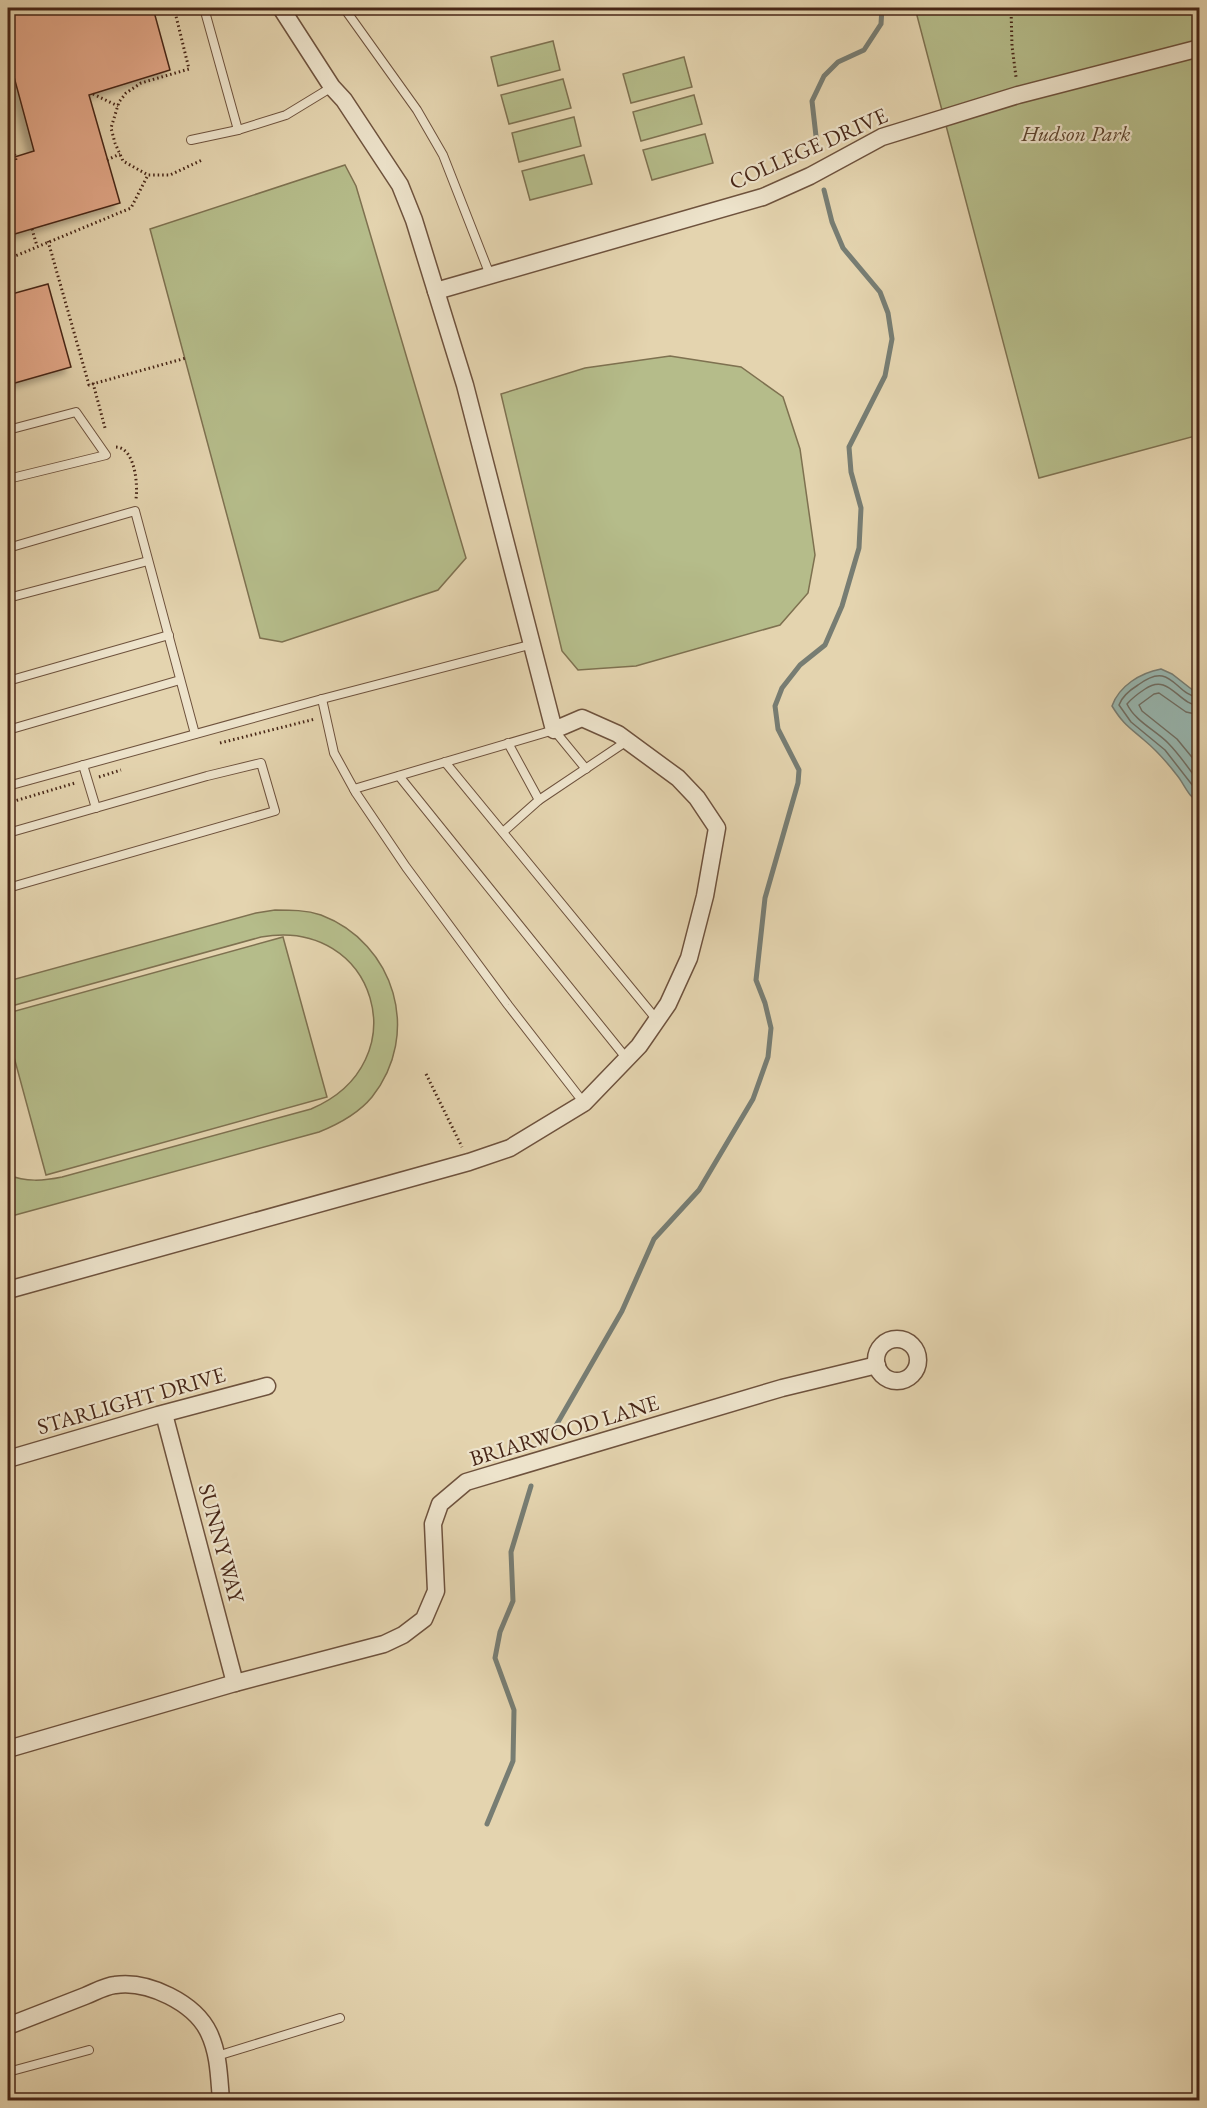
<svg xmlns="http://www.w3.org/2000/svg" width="1207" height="2108" viewBox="0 0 1207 2108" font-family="'EB Garamond',serif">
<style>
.green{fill:#b5bc8a;stroke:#7e7150;stroke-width:1.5}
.water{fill:#97b7b1;stroke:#777d73;stroke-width:1.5}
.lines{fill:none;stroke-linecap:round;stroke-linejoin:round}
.shore{stroke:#6f6e64;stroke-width:1.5}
.stream{stroke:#777d73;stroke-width:5}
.building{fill:#e1a687;stroke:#472617;stroke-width:1.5;filter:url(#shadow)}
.service-casing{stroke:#6e523d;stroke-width:10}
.minor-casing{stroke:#6e523d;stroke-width:19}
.path{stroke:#472617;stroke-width:3;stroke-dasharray:1.5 3;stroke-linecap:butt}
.service{stroke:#ede3cb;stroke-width:8}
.minor{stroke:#ede3cb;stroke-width:16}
.labels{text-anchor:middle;stroke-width:4.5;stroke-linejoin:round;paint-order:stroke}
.park-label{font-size:22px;font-style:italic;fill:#5d442e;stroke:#ede3cb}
.street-label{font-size:22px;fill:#472617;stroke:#ede3cb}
</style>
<defs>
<filter id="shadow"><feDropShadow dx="-5.5" dy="5.5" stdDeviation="3" flood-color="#0004"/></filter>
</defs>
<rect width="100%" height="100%" fill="#e4d4af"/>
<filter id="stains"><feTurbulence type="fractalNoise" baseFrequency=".00333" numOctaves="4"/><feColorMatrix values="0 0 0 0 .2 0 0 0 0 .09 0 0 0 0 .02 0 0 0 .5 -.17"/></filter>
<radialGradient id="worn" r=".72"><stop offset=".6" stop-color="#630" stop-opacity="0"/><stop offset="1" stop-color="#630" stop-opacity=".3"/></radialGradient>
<g class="green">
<polygon points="915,8 1199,8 1199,435 1039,478"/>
<polygon points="553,41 560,70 498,86 491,57"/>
<polygon points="684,57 692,87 631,103 623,74"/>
<polygon points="563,79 571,108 509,124 501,95"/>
<polygon points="694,95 702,124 641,141 633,112"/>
<polygon points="574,117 581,146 519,162 512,133"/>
<polygon points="705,134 713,163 652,180 643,150"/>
<polygon points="584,155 592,184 530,200 522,171"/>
<polygon points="345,165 356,186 466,558 438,590 282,642 260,638 150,229"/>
<polygon points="670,356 741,367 783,397 800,449 815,555 808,593 780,625 636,666 578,670 562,651 501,394 585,368"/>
<path d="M275,910c16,0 31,0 46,5 74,28 101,119 51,182 -14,17 -33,27 -53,35l-311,85v-42c18,7 35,6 54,2l249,-68c109,-46 65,-193 -50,-172l-253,70v-26l248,-68z"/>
<polygon points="283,937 327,1097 46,1175 8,1035 8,1013"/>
</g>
<path class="water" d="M1161,669l11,5 27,21v107c-11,-5 -15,-19 -23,-28 -10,-13 -20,-24 -32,-34 -15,-13 -21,-16 -32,-34 7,-20 28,-33 49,-37z"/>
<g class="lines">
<g class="shore">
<path d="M1200,698c-26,-3 -28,-39 -62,-13 -8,5 -16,11 -19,20l12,17 34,28 35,45"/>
<path d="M1200,706c-22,-1 -31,-34 -55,-17 -6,4 -13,9 -18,15 8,17 28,26 41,39 12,12 22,27 32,41"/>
<polyline points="1200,715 1186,712 1159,693 1154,694 1139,705 1142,711 1177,739 1200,767"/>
</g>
<g class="stream">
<polyline points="817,145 812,101 824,76 838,62 864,50 881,24 882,8"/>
<polyline points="554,1429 622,1311 654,1239 699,1190 753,1099 768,1057 771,1028 765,1003 756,980 765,898 798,783 799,770 778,729 775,706 782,688 800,665 825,645 842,606 859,548 861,508 851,472 849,447 885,376 892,339 888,313 880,292 843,248 832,222 824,190"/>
<polyline points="487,1824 513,1761 514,1710 495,1658 500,1632 513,1601 511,1552 531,1486"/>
</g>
</g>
<g class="building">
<polygon points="8,8 153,8 170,70 89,95 120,203 8,236 8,159 34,151 13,73 8,74"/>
<polygon points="48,284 71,367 8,385 8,295"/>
</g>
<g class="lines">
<g class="service-casing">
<g id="service">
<polyline points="204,8 238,130 286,115 332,87"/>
<polyline points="344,8 417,110 443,155 490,275"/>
<polyline points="191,140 238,130"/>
<polyline points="8,430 76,412 106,455 8,479"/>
<polyline points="8,548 135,511 195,734"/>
<polyline points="8,598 148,561"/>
<polyline points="8,681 169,635"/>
<polyline points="322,699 334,753 356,793 406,867 508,1005 584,1103"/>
<polyline points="8,730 180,680"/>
<polyline points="445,762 657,1020"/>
<polyline points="83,765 96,808"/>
<polyline points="399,776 627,1059"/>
<polyline points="8,786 322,699 533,644"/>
<polyline points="354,789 554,730 586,769"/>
<polyline points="539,800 627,741"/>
<polyline points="503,832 539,800 508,743"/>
<polyline points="8,833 207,776 261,763 275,811 8,888"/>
<polyline points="217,2056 340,2018"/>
<polyline points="8,2072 89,2050"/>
</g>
</g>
<g class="minor-casing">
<g id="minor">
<polyline points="436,291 763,197 810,176 882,137 1018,95 1200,48"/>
<polyline points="8,1290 469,1162 510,1148 584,1103 639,1046 668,1004 689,958 705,896 717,828 697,798 678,778 618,734 582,718 554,730 465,385 414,220 400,185 344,100 332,87 281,8"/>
<circle cx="897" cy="1360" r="21"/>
<polyline points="164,1414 235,1683"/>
<polyline points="8,1459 158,1415 267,1386"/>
<polyline points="8,1749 235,1683 384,1644 403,1635 424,1619 436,1591 433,1524 440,1504 466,1482 782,1388 877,1365"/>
<path d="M8,2026c25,-10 51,-20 77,-30 10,-4 20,-10 30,-11 33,-5 80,18 94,48 10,21 10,45 12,67"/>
</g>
</g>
<g class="path">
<polyline points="174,8 189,69 141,83 126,93 119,102 111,128 115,143 123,161 148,175 170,175 202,160"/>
<polyline points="1011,8 1012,46 1016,77"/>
<polyline points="93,94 118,106"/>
<polyline points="8,128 16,160"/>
<polyline points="107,160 120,154"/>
<polyline points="32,229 37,246"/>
<polyline points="48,241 89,385 186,358"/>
<polyline points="8,259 131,208 148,175"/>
<polyline points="93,383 105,428"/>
<path d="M116,447c19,1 22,37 20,52"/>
<polyline points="220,743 315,719"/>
<polyline points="99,777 121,770"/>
<polyline points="8,803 75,783"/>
<polyline points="426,1074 462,1147"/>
</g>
<use href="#service" class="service"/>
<use href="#minor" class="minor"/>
</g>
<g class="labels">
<g class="park-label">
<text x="1076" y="141">Hudson Park</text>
</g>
<g class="street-label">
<text transform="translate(808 148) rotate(-24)" y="8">COLLEGE DRIVE</text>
<text transform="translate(131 1400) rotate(-16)" y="8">STARLIGHT DRIVE</text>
<text transform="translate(564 1430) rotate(-17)" y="8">BRIARWOOD LANE</text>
<text transform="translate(222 1543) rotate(75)" y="8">SUNNY WAY</text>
</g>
</g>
<rect width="1207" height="2108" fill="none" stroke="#e4d4af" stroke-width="30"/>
<rect x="9" y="9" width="1189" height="2090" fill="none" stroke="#472617" stroke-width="3"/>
<rect x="15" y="15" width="1177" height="2078" fill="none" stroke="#472617" stroke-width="1.5"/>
<rect width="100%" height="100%" filter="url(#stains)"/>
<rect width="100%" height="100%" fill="url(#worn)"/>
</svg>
